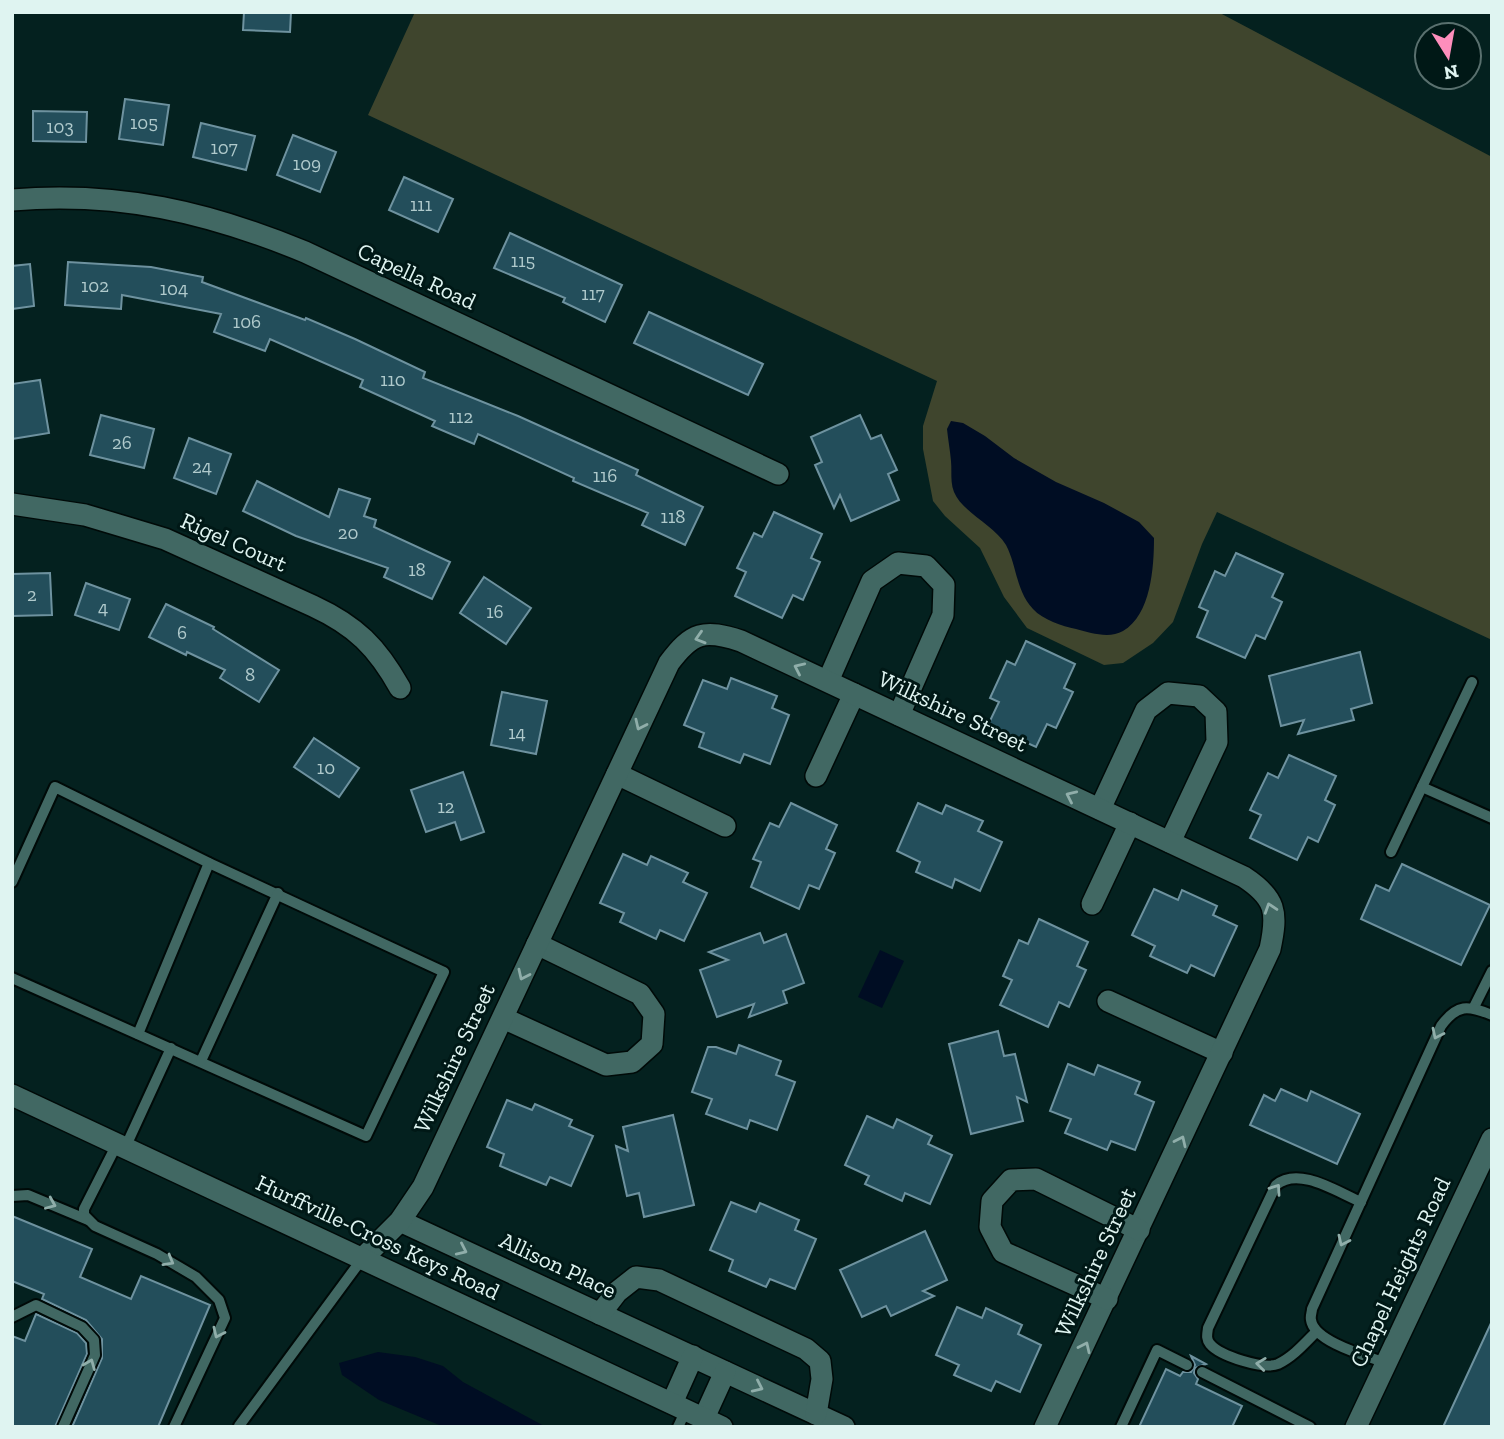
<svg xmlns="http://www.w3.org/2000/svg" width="1504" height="1439" viewBox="0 0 1504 1439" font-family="'Zilla Slab',serif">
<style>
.green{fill:#3f452d}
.water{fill:#000d23}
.building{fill:#234e5b;stroke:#6e929f;stroke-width:2}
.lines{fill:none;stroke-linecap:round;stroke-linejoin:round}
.lane-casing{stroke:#000a08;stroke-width:14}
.street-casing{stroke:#000a08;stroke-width:24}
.secondary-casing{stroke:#000a08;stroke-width:24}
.lane{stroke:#416863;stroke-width:10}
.street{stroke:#416863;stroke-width:21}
.secondary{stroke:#416863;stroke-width:21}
.oneway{stroke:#90aeaa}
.labels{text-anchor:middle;stroke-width:6;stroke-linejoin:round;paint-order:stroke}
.number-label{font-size:19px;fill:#b0cacc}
.street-label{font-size:23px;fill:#dff4f1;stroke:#001816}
</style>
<rect width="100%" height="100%" fill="#04211f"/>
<polygon class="green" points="415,12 1218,12 1492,157 1492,640 1217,512 1202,544 1173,622 1153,643 1123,663 1104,665 1027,628 1004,597 980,548 945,516 933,501 923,449 923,426 937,381 368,115"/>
<g class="water">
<path d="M951,421l12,2 22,13 29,22 42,24 48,21 35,19 15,16c0,29 -3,77 -31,93 -14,8 -32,2 -47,-2 -14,-3 -33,-9 -43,-20 -17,-18 -16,-43 -27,-64 -12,-20 -44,-33 -52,-53 -4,-10 -2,-21 -3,-31 -1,-11 -3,-22 -4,-32z"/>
<polygon points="880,950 904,961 882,1008 858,997"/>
<polygon points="378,1352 415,1357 443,1366 463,1382 546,1427 444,1427 379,1400 342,1375 339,1363"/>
</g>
<g class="building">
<polygon points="244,12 291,12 290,32 243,30"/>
<polygon points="125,99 169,105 163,145 119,139"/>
<polygon points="33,111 87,112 86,142 33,141"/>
<polygon points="201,123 255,136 246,170 193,157"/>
<polygon points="293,135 336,152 320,192 277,175"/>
<polygon points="404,177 453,199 438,232 389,210"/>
<polygon points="510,233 622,285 605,322 563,302 565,298 494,268"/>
<polygon points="68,262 151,267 203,277 202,282 305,320 306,318 355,339 425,372 423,378 518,416 638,470 636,475 703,507 685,545 642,525 648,513 573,481 574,478 478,434 474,444 432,426 435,421 360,387 363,380 270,339 265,351 214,332 221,314 122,295 121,309 65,305"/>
<polygon points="30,264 34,306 12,309 12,266"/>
<polygon points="649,312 763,364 748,395 634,343"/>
<polygon points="40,380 49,433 12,439 12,384"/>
<polygon points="101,415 154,429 144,468 90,455"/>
<polygon points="860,415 871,439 881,435 897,470 888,474 899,500 851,521 840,495 834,508 815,465 822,462 811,437"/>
<polygon points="189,438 231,454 216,494 174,478"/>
<polygon points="257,481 329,517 339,489 370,499 364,516 376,520 374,527 450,562 432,599 384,577 388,568 296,536 243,511"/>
<polygon points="774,512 822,534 811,558 820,562 803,600 793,595 782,618 735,596 746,572 737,568 754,533 762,537"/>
<polygon points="1236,553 1283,574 1272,597 1282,602 1265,639 1256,635 1245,658 1197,637 1208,611 1199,607 1215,571 1225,576"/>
<polygon points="50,573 52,615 12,616 12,574"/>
<polygon points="484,577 531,608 506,644 460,613"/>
<polygon points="86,583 130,599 119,630 75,615"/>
<polygon points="166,604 214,627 213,629 279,670 259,702 220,678 225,670 187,652 186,655 149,637"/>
<polygon points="1026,641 1075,664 1064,688 1073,692 1056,728 1047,724 1036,747 988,725 999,702 990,698 1007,661 1015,665"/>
<polygon points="1360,652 1372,703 1351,709 1354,720 1298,734 1304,720 1281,726 1269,676"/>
<polygon points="731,678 777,696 772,708 789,715 770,764 744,754 740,763 699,747 704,733 684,725 703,680 727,689"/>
<polygon points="502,692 547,701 536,754 491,745"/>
<polygon points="314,738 359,768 339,797 294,767"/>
<polygon points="1289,755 1336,776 1325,800 1335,805 1318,842 1308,837 1297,860 1250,838 1261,815 1250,810 1268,773 1278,778"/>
<polygon points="463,772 484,832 461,840 455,822 426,832 411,790"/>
<polygon points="791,803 837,825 826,849 835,853 819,889 809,885 799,909 751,887 761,862 753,859 770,823 779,827"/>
<polygon points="918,803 942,814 946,805 983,821 978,831 1002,842 980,891 955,879 952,888 916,872 920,862 897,851"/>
<polygon points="623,854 647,865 651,856 688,873 683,882 707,893 684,941 660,930 656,939 620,922 624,913 600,903"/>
<polygon points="1402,864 1490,905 1461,965 1361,919 1376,885 1389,891"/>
<polygon points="1154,889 1178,900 1182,890 1217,906 1213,915 1237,926 1214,976 1191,965 1187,973 1150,956 1155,946 1132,935"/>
<polygon points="1039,919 1088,942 1077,966 1086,970 1069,1007 1059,1002 1048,1027 1000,1005 1012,980 1003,976 1019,940 1028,944"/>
<polygon points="760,933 764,943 786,934 804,983 783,991 787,1003 749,1017 754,1004 717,1017 700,970 728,960 709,952"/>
<polygon points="998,1031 1004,1056 1015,1054 1027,1102 1017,1097 1023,1121 971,1134 949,1044"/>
<polygon points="739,1045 781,1061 776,1075 795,1082 777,1130 750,1120 747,1129 706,1114 712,1099 692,1092 708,1047 716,1047 736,1054"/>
<polygon points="1068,1064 1094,1075 1098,1065 1140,1082 1135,1094 1154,1102 1135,1150 1111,1141 1107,1150 1065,1133 1071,1119 1050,1111"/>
<polygon points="1281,1089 1307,1101 1311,1091 1360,1114 1337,1164 1250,1125 1264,1095 1275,1101"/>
<polygon points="507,1100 532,1110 535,1104 572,1120 569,1126 593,1136 571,1186 550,1177 546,1185 500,1166 504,1154 487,1147"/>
<polygon points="673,1115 694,1205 644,1217 639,1193 627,1196 616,1146 628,1151 623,1127"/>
<polygon points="867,1116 893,1128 897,1119 932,1136 928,1144 952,1155 930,1204 905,1193 902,1201 865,1184 869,1176 845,1165"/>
<polygon points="731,1202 756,1212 760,1203 799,1220 795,1230 816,1239 795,1289 770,1279 766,1287 729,1271 733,1260 710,1250"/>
<polygon points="12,1216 92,1249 80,1277 131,1299 141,1276 210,1305 158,1427 72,1427 102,1358 102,1339 86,1320 42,1299 44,1294 12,1281"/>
<polygon points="925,1231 947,1280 923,1291 934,1296 891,1316 886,1306 862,1317 840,1270"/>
<polygon points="957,1307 982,1318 986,1308 1022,1325 1018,1334 1041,1345 1020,1392 996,1381 991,1391 954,1375 959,1365 936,1355"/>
<polygon points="36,1314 77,1333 86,1343 87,1354 55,1427 12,1427 12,1336 25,1341"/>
<polygon points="1492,1321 1492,1427 1443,1427"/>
<polygon points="1191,1356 1206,1364 1195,1368 1194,1373 1198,1379 1196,1384 1242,1406 1232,1427 1139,1427 1166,1369 1180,1376 1183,1372 1191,1372 1195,1365"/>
</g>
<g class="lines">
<g class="lane-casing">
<g id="lane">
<polyline points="1422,787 1492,818"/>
<polyline points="1391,852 1472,682"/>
<polyline points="12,882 55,787 209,863 444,972 366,1136 12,978"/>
<polyline points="1474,1007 1492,971"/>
<polyline points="138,1034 209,863"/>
<polyline points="201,1061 278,893"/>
<polyline points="117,1144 84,1209 84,1215 95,1226 157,1254 196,1277 219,1300 225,1318 174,1427"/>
<polyline points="125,1148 171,1048"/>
<polyline points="12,1196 28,1195 88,1220"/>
<polyline points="12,1317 36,1305 82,1327 94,1340 95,1355 63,1427"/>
<path d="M1316,1332c-11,11 -23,25 -38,32 -14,6 -58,-8 -68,-20 -4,-5 -3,-9 -2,-16l68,-143c23,-19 61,7 85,17"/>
<path d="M1386,1363c-19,-7 -72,-21 -75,-43 -1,-4 1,-8 1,-11l129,-283c16,-22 27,-21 51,-11"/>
<polyline points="1202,1372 1310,1427"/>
<polyline points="239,1426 362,1259"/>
<polyline points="678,1427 686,1410"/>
<polyline points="1121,1427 1157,1350 1187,1365"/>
</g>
</g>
<g class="street-casing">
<g id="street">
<path d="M12,200c106,-9 196,12 293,52l473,222"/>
<path d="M12,504l73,11 80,24 148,67c43,20 64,41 87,82"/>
<polyline points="828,681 872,581 898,563 926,566 944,585 943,615 899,715"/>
<polyline points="617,774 725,826"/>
<polyline points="816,776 854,694"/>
<polyline points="1100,809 1146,710 1168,693 1199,696 1216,712 1217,742 1170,842"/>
<polyline points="1092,904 1130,823"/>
<polyline points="1108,1001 1222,1053"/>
<polyline points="503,1018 606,1065 632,1062 652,1044 654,1014 640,994 537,944"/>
<polyline points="400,1221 844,1427"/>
<path d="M362,1259l38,-38 23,-34 246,-524c23,-31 35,-34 72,-22l503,236c32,21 34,35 26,72l-225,478"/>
<polyline points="1107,1299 1003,1252 990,1227 992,1201 1011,1180 1036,1179 1139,1230"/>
<polyline points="600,1314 617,1292 636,1277 659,1280 806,1349 820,1361 822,1379 816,1414"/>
<polyline points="672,1403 693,1356"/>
<polyline points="704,1418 725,1372"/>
</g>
</g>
<g class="secondary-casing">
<g id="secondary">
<polyline points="12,1095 722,1427"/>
<polyline points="1356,1427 1492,1139"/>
</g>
</g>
<use href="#lane" class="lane"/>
<use href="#street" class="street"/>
<use href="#secondary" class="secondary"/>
</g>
<defs><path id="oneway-chevron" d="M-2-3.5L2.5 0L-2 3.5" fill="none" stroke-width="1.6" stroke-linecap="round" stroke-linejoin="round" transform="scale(1.75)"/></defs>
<g class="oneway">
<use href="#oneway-chevron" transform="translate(700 638) rotate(163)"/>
<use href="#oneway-chevron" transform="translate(799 668) rotate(-155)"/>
<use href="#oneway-chevron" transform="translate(640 725) rotate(115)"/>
<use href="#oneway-chevron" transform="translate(1071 796) rotate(-155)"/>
<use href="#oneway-chevron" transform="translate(1270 908) rotate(-108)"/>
<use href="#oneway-chevron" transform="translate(523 975) rotate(115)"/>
<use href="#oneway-chevron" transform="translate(1437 1034) rotate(116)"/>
<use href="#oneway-chevron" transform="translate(1181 1141) rotate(-65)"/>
<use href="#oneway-chevron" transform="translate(1276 1189) rotate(-55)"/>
<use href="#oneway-chevron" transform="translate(51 1204) rotate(23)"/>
<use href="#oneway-chevron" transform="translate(1343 1241) rotate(115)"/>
<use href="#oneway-chevron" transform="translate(462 1250) rotate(25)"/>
<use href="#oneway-chevron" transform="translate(169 1261) rotate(30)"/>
<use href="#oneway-chevron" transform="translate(218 1333) rotate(115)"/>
<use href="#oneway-chevron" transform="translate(1085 1347) rotate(-65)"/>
<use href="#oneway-chevron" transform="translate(90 1364) rotate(-68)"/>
<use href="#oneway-chevron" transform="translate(1261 1364) rotate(-173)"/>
<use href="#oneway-chevron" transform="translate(758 1387) rotate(25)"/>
</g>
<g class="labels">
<g class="number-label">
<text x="144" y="129">105</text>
<text x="60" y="133">103</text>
<text x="224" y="154">107</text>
<text x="307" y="170">109</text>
<text x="421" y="211">111</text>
<text x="523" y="267">115</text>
<text x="95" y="292">102</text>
<text x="174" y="295">104</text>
<text x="593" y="300">117</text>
<text x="247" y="328">106</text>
<text x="393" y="386">110</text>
<text x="461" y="423">112</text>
<text x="122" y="449">26</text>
<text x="202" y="473">24</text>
<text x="605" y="482">116</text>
<text x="673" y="523">118</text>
<text x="348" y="539">20</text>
<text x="417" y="576">18</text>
<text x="32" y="601">2</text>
<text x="103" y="614">4</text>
<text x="495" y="618">16</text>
<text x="182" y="639">6</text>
<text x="250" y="681">8</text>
<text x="517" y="739">14</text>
<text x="326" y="774">10</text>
<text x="446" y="813">12</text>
</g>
<g class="street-label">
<text transform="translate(417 276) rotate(25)" y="8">Capella Road</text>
<text transform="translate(234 542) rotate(24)" y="8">Rigel Court</text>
<text transform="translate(953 711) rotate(25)" y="8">Wilkshire Street</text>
<text transform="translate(454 1058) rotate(-65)" y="8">Wilkshire Street</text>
<text transform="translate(378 1237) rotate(25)" y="8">Hurffville-Cross Keys Road</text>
<text transform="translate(1095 1262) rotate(-65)" y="8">Wilkshire Street</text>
<text transform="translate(558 1265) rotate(25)" y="8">Allison Place</text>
<text transform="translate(1400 1272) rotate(-65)" y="8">Chapel Heights Road</text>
</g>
</g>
<rect width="1504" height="1439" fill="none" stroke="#dff4f1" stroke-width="28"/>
<g transform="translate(1448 56) rotate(169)"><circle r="33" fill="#001816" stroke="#59706e" stroke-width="2"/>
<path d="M0-5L12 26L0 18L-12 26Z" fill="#fe8ebc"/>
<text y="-10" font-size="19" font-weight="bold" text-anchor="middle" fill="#dff4f1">N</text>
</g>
</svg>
